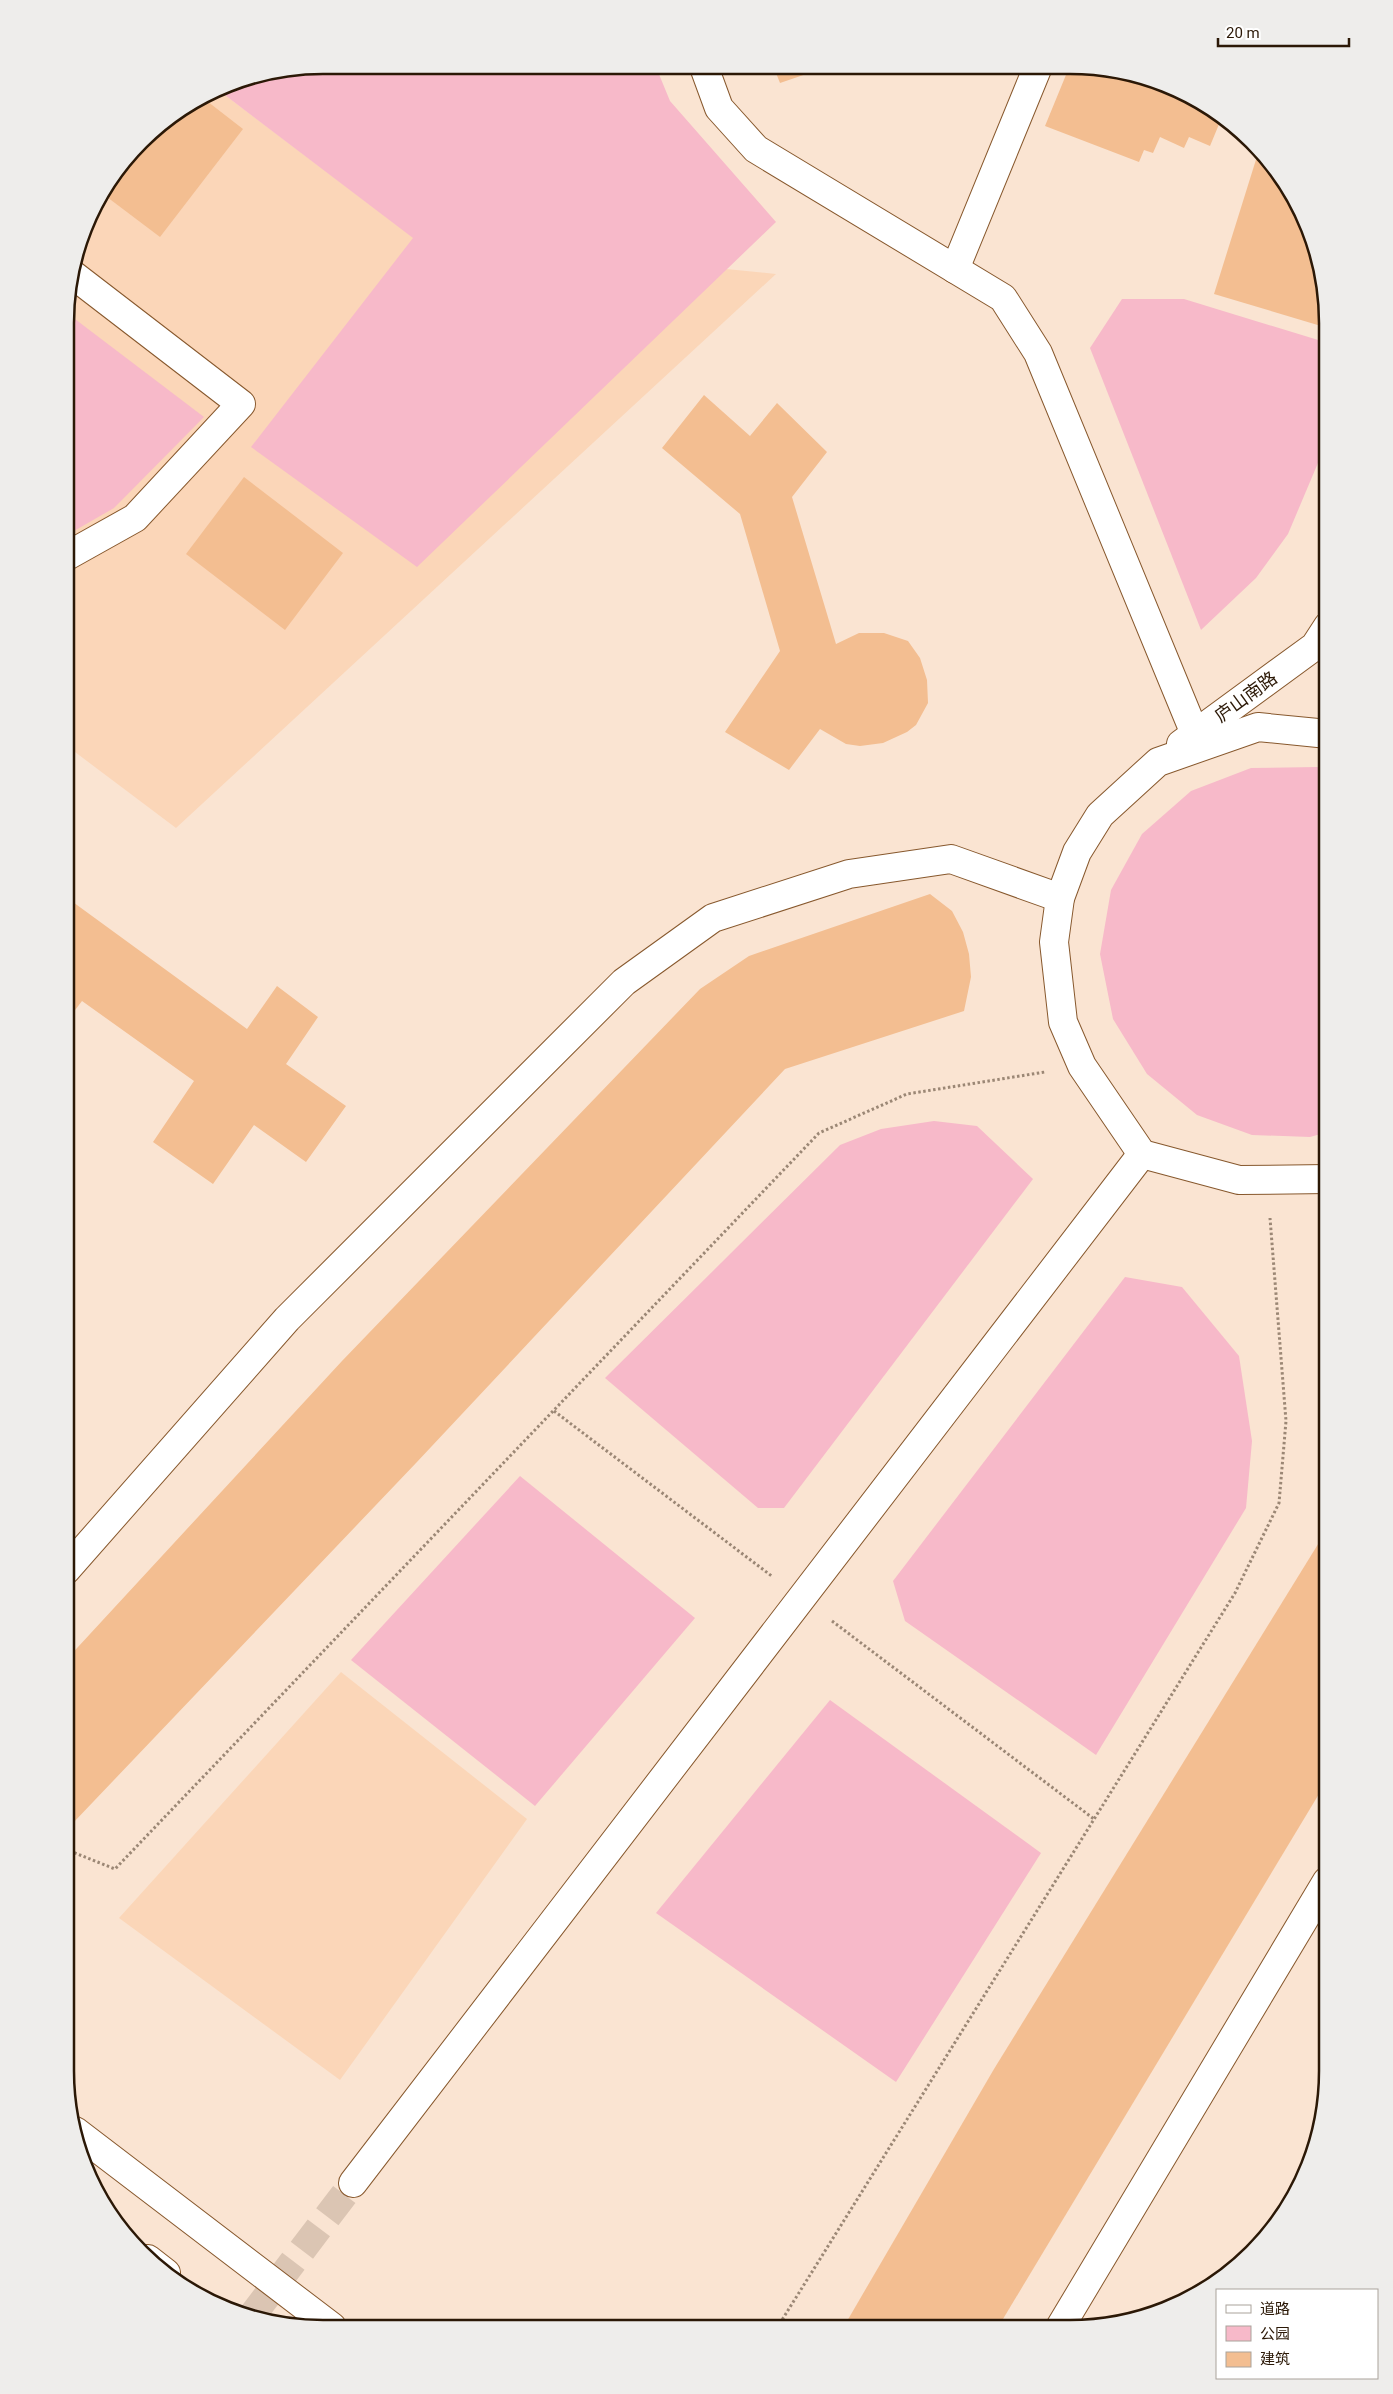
<svg xmlns="http://www.w3.org/2000/svg" width="1393" height="2394" viewBox="0 0 1393 2394" font-family="Roboto,'Noto Sans SC',sans-serif">
<style>
.built{fill:#fbd6b8}
.green{fill:#f7b9c9}
.building{fill:#f3be91}
.lines{fill:none;stroke-linecap:round;stroke-linejoin:round}
.secondary-tunnel{stroke:#dbc5b3;stroke-width:28;stroke-dasharray:28 14;stroke-linecap:butt}
.minor-casing{stroke:#87582d;stroke-width:30}
.tertiary-casing{stroke:#87582d;stroke-width:30}
.secondary-casing{stroke:#87582d;stroke-width:30}
.trunk-casing{stroke:#87582d;stroke-width:30}
.path{stroke:#9b8775;stroke-width:3;stroke-dasharray:2.5 2.5;stroke-linecap:butt}
.minor{stroke:#fff;stroke-width:28}
.tertiary{stroke:#fff;stroke-width:28}
.secondary{stroke:#fff;stroke-width:28}
.trunk{stroke:#fff;stroke-width:28}
.labels{text-anchor:middle;stroke-width:5;stroke-linejoin:round;paint-order:stroke}
.street-label{font-size:18px;fill:#2b1806;stroke:#fff}
.rim{fill:none;stroke:#2b1806;stroke-width:2.5}
</style>
<rect width="100%" height="100%" fill="#fae4d2"/>
<g class="built">
<polygon points="217,89 414,238 776,274 176,828 67,746 67,289 92,209 153,129"/>
<polygon points="341,1672 527,1819 340,2080 119,1918"/>
</g>
<g class="green">
<polygon points="323,65 656,67 670,101 776,222 417,567 251,447 413,238 217,89 224,85"/>
<polygon points="1122,299 1184,299 1328,343 1328,424 1323,451 1288,534 1256,578 1201,630 1090,348"/>
<polygon points="67,313 204,417 114,508 67,535"/>
<polygon points="1317,767 1328,771 1328,1132 1310,1137 1252,1135 1197,1115 1147,1074 1113,1019 1100,954 1111,890 1142,834 1191,791 1251,768"/>
<polygon points="934,1121 977,1126 1033,1179 784,1508 758,1508 605,1378 840,1145 881,1129"/>
<polygon points="1125,1277 1182,1287 1239,1356 1252,1441 1246,1508 1096,1755 905,1621 893,1581"/>
<polygon points="520,1476 695,1618 535,1806 351,1660"/>
<polygon points="830,1700 1041,1853 896,2082 656,1913"/>
</g>
<g class="building">
<polygon points="774,68 824,68 780,83"/>
<polygon points="1068,70 1120,70 1184,91 1222,117 1210,146 1189,137 1184,148 1160,137 1153,153 1144,150 1139,162 1045,126"/>
<polygon points="203,98 243,129 160,237 103,194 153,129"/>
<polygon points="1259,150 1284,179 1314,240 1326,311 1321,326 1214,294"/>
<polygon points="704,395 750,436 777,403 827,452 792,497 836,644 859,633 884,633 908,641 920,658 927,680 928,703 916,725 907,732 883,743 860,746 846,744 820,729 789,770 725,732 780,651 740,514 662,448"/>
<polygon points="244,477 343,553 285,630 186,554"/>
<polygon points="930,894 952,911 963,932 969,954 971,977 964,1011 785,1069 416,1463 73,1823 65,1817 66,1660 342,1361 700,989 749,956"/>
<polygon points="66,897 247,1029 277,986 318,1017 286,1064 346,1106 306,1162 254,1125 213,1184 153,1142 194,1081 82,1001 66,1022"/>
<polygon points="1328,1528 1328,1779 997,2329 843,2328 994,2069"/>
</g>
<g class="lines">
<polyline class="secondary-tunnel" points="251,2317 353,2183"/>
<g class="minor-casing">
<g id="minor">
<polyline points="704,67 719,108 756,149 1003,298 1038,353 1195,734"/>
<polyline points="955,269 1037,69"/>
<polyline points="67,556 135,518 241,404 72,274"/>
</g>
</g>
<g class="tertiary-casing">
<g id="tertiary">
<polyline points="66,1570 287,1319 624,982 713,918 849,874 951,859 1060,898"/>
<polyline points="75,2131 332,2327"/>
<polyline points="1059,2329 1327,1881"/>
</g>
</g>
<g class="secondary-casing">
<g id="secondary">
<polyline points="1181,744 1315,646 1328,626"/>
<polyline points="1328,1179 1239,1180 1142,1154 1082,1066 1063,1022 1054,942 1060,898 1077,852 1100,815 1158,762 1258,727 1328,734"/>
<polyline points="353,2183 1142,1154"/>
</g>
</g>
<g class="trunk-casing">
<polyline id="trunk" points="148,2259 166,2273"/>
</g>
<g class="path">
<polyline points="554,1411 773,1577"/>
<polyline points="832,1621 1094,1819"/>
<polyline points="65,1849 115,1869 819,1133 907,1094 1045,1072"/>
<polyline points="777,2328 1235,1593 1279,1503 1286,1421 1270,1218"/>
</g>
<use href="#minor" class="minor"/>
<use href="#tertiary" class="tertiary"/>
<use href="#secondary" class="secondary"/>
<use href="#trunk" class="trunk"/>
</g>
<g class="labels">
<g class="street-label">
<text transform="translate(1246 697) rotate(-36)" y="6">庐山南路</text>
</g>
</g>
<path d="M0 0H1393V2394H0ZM323 74H1070A249 249 0 0 1 1319 323V2071A249 249 0 0 1 1070 2320H323A249 249 0 0 1 74 2071V323A249 249 0 0 1 323 74Z" fill="#eeedeb" fill-rule="evenodd"/>
<path class="rim" d="M323 74H1070A249 249 0 0 1 1319 323V2071A249 249 0 0 1 1070 2320H323A249 249 0 0 1 74 2071V323A249 249 0 0 1 323 74Z"/>
<rect x="1216" y="2289" width="162" height="90" fill="#ffffff" stroke="#aaa39b"/>
<rect x="1226" y="2305" width="25" height="8" fill="#ffffff" stroke="#aaa39b"/>
<text x="1260" y="2314" font-size="15" fill="#2b1806">道路</text>
<rect x="1226" y="2326" width="25" height="15" fill="#f7b9c9" stroke="#aaa39b"/>
<text x="1260" y="2339" font-size="15" fill="#2b1806">公园</text>
<rect x="1226" y="2352" width="25" height="15" fill="#f3be91" stroke="#aaa39b"/>
<text x="1260" y="2364" font-size="15" fill="#2b1806">建筑</text>
<path d="M1218 38v8h131v-8" fill="none" stroke="#2b1806" stroke-width="2.5"/>
<text x="1226" y="38" font-size="15" fill="#2b1806" stroke="#ffffff" stroke-width="4" paint-order="stroke">20 m</text>
</svg>
